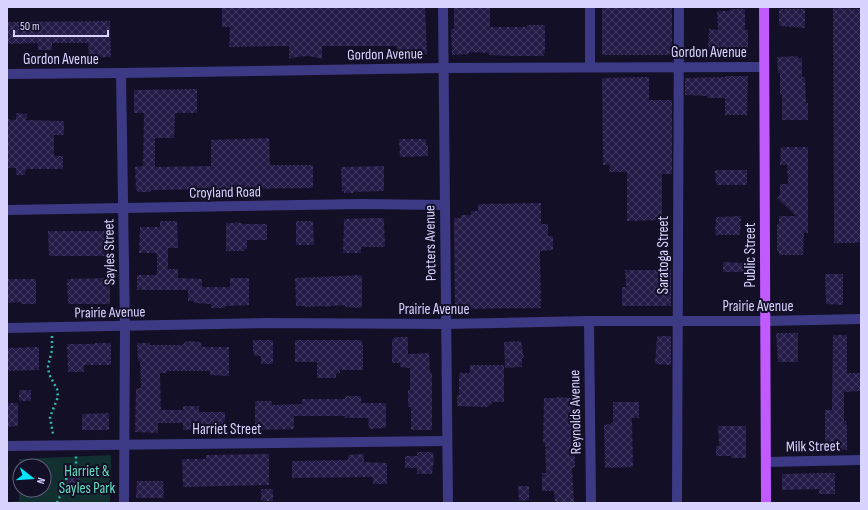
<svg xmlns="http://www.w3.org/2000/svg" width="868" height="510" viewBox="0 0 868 510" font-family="'Sofia Sans Condensed',sans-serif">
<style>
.park{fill:#12302f;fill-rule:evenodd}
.building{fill:url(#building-cross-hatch)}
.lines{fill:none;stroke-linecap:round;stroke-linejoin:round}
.path{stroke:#2fb8b0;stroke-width:2.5;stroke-dasharray:2 3;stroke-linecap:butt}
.minor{stroke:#3d3a85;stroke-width:10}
.major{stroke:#c25bff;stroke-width:10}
.labels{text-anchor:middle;stroke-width:4;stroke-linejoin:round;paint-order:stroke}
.street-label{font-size:15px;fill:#d9d4ff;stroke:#130f26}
.park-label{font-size:15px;fill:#5fe0c0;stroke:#130f26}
</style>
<defs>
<pattern id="building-cross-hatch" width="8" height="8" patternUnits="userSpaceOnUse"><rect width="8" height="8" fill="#241b47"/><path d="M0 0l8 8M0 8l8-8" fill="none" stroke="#433b63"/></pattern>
</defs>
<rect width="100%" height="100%" fill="#130f26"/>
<path class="park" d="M111,455l-1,48h-103v-1l12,-1v-42zM20,466h24v24h-24z"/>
<g class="building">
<polygon points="222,7 425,7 427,54 397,55 397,46 322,46 322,59 309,56 296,57 289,59 289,46 229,47 230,27 222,27"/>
<polygon points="454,7 490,7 490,27 527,27 527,25 545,25 545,53 543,53 544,56 511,56 489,55 489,53 469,52 469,54 452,55 451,29 454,29"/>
<rect x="602" y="7" width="70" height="48"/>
<polygon points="833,8 860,9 860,242 855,243 834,243"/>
<polygon points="730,9 745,9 745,30 748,30 748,53 713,53 708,49 709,29 718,30 717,11 730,11"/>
<polygon points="779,9 805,9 805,28 779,26"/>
<polygon points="110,21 111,57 89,57 88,43 52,43 52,50 38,50 38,43 7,44 7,22"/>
<polygon points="798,56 798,58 802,58 802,77 805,77 806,103 808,103 808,120 782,120 782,94 780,94 780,73 778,73 777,57"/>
<polygon points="725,76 748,76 747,115 725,115 725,98 707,98 707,96 685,95 685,78 725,77"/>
<polygon points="649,77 649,100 672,100 672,174 662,174 662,220 627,221 627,172 609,172 610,165 603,165 602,78"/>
<polygon points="197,89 197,113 175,113 174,138 155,138 155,167 211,166 211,140 269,138 270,165 313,165 313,188 151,190 151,192 137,192 137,190 136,190 135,167 143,166 144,113 134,113 134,90"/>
<polygon points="16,113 27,114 26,120 64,121 64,135 54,135 54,156 63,156 63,169 26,169 25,175 16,175 16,168 7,168 7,119 16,120"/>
<polygon points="399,139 426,139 426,145 428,145 428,156 400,157"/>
<polygon points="781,147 808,147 808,233 804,233 803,255 779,255 779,251 777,251 777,224 779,224 779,216 796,216 777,198 780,195 780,184 788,184 787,165 780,165"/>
<polygon points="384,166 384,191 353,192 353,193 344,193 344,191 342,191 341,167"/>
<polygon points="715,170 747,170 747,185 716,185"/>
<polygon points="541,203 541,224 548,224 548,236 553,236 553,250 540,251 541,308 455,309 454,218 461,218 461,215 471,215 471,211 478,211 478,204"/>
<polygon points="741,216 740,235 715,235 716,217"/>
<polygon points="374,218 383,218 384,220 385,247 361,247 361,253 343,253 344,219"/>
<polygon points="160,221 177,221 178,248 168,248 168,269 178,269 178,278 202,279 202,287 230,287 230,278 249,278 249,305 225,306 225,308 211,308 211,304 194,303 194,301 188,301 188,290 137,290 137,275 157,275 157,253 139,253 140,227 160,227"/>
<polygon points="296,221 313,221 314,245 296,245"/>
<polygon points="236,222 244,224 267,224 267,240 247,240 247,249 244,249 245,251 226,251 226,223 234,223"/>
<polygon points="48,231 109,231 109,256 49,256"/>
<polygon points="723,262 746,263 745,272 723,272"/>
<polygon points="625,270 671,270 671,306 622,306 622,287 626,287"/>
<polygon points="825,274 843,274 843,305 826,304"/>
<polygon points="362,275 362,305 361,308 345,307 345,305 331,306 329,307 323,306 306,307 305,306 296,306 295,278"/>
<polygon points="110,278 110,304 68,304 67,279"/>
<polygon points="7,279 36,279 36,304 21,304 21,302 7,303"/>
<polygon points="776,333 798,333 798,362 778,362"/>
<polygon points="833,335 847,335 847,373 861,373 861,391 844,392 844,421 846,421 847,428 847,450 825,449 825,410 832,410"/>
<polygon points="657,336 671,336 671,365 655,364"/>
<polygon points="394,337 408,337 408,354 429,353 430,373 432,373 432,430 411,430 411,407 408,407 408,390 410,390 410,368 400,367 400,363 392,363 392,339 394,339"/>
<polygon points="253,340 273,340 273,364 261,364 261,356 255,356 253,351"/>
<polygon points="295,340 362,340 362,343 363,343 363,370 340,370 340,373 336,374 336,378 317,378 317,362 295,362"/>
<polygon points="187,341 200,342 202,347 229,347 229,376 210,375 210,371 167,371 167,373 160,373 161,410 183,410 183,406 199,406 199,412 225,412 225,428 183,430 183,423 158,423 158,433 135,432 136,389 141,388 140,361 138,361 137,343 150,343 150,345 182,345"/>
<polygon points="521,341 524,358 522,358 522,367 505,368 504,342"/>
<polygon points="95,343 111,343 111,365 84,365 84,372 68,372 67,344 95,344"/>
<polygon points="39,347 39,370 7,371 7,348"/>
<polygon points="470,365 504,365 504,402 493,402 488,407 457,406 457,395 459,395 459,373 470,373"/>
<rect x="19" y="390" width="12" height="11"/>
<polygon points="345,396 361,396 361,403 386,403 386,428 369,429 368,418 345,418 345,416 294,416 294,429 259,430 259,427 255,427 255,401 272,401 272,405 302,404 302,399 345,399"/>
<polygon points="556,397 573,398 575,466 574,468 572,468 574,503 555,503 554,491 542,491 542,473 546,473 545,443 543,443 544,398 556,398"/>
<polygon points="613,402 639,402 639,418 632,418 633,467 605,468 604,425 611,424 611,423 613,423"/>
<polygon points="7,403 18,403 18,426 7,427"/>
<polygon points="109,413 109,430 82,430 82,414"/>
<polygon points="718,426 746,426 746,458 731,458 731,456 716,456 716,446 719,446"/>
<polygon points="417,452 433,452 434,461 432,474 417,474 417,468 405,468 405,456 417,456"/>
<polygon points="269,454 269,485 183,487 182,459 206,459 206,455"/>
<polygon points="364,454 364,462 387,463 387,484 373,484 373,477 292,478 292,461 348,460 348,455"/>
<polygon points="68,473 80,474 79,487 68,487"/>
<polygon points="821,473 835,473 835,494 819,494 819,489 782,490 782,474"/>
<polygon points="137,481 163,481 164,498 136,498"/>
<polygon points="518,486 529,486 529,500 519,501"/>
<rect x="261" y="489" width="12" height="12"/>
</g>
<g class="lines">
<g class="path">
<polyline points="52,336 52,350 48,366 49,374 57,389 58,397 50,417 53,434"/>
<path d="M57,503c4,-12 11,-15 9,-30l3,-2h7v-16"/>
</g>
<g class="minor">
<polyline points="443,7 448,503"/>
<polyline points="590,7 590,67"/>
<polyline points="121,73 125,327 124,503"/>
<polyline points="7,74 121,73 443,68 764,67"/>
<polyline points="7,210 361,204 444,205"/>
<polyline points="589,321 591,503"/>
<polyline points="7,328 265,323 446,324 589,321 765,321 861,319"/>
<polyline points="7,446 446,441"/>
<polyline points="766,462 861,460"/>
<polyline points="677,503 679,7"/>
</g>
<polyline class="major" points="764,7 766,503"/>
</g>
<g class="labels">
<g class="street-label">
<text x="709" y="57">Gordon Avenue</text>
<text transform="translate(385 54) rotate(-1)" y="5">Gordon Avenue</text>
<text x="61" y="64">Gordon Avenue</text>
<text transform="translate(225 192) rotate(-1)" y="5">Croyland Road</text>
<text transform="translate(430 243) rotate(-91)" y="5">Potters Avenue</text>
<text transform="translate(109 252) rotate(-91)" y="5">Sayles Street</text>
<text transform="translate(663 255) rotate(-90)" y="5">Saratoga Street</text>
<text transform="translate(750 255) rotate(-90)" y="5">Public Street</text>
<text x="758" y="311">Prairie Avenue</text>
<text x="434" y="314">Prairie Avenue</text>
<text transform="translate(110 312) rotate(-1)" y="5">Prairie Avenue</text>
<text transform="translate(575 412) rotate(-91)" y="5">Reynolds Avenue</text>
<text x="227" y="434">Harriet Street</text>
<text transform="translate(813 446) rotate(-1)" y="5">Milk Street</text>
</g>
<g class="park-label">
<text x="87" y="476">Harriet &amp;<tspan x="87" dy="17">Sayles Park</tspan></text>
</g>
</g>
<rect width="868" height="510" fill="none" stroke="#d9d4ff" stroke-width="16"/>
<g transform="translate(32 478) rotate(107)"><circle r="19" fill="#130f26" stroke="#625e7d"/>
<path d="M0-3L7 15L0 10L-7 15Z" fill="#00e5ff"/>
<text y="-6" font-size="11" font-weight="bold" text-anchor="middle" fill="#d9d4ff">N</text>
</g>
<path d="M14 30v6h94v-6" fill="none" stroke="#d9d4ff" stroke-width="2"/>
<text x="20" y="30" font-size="12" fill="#d9d4ff" stroke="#130f26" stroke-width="3" paint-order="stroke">50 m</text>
</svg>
